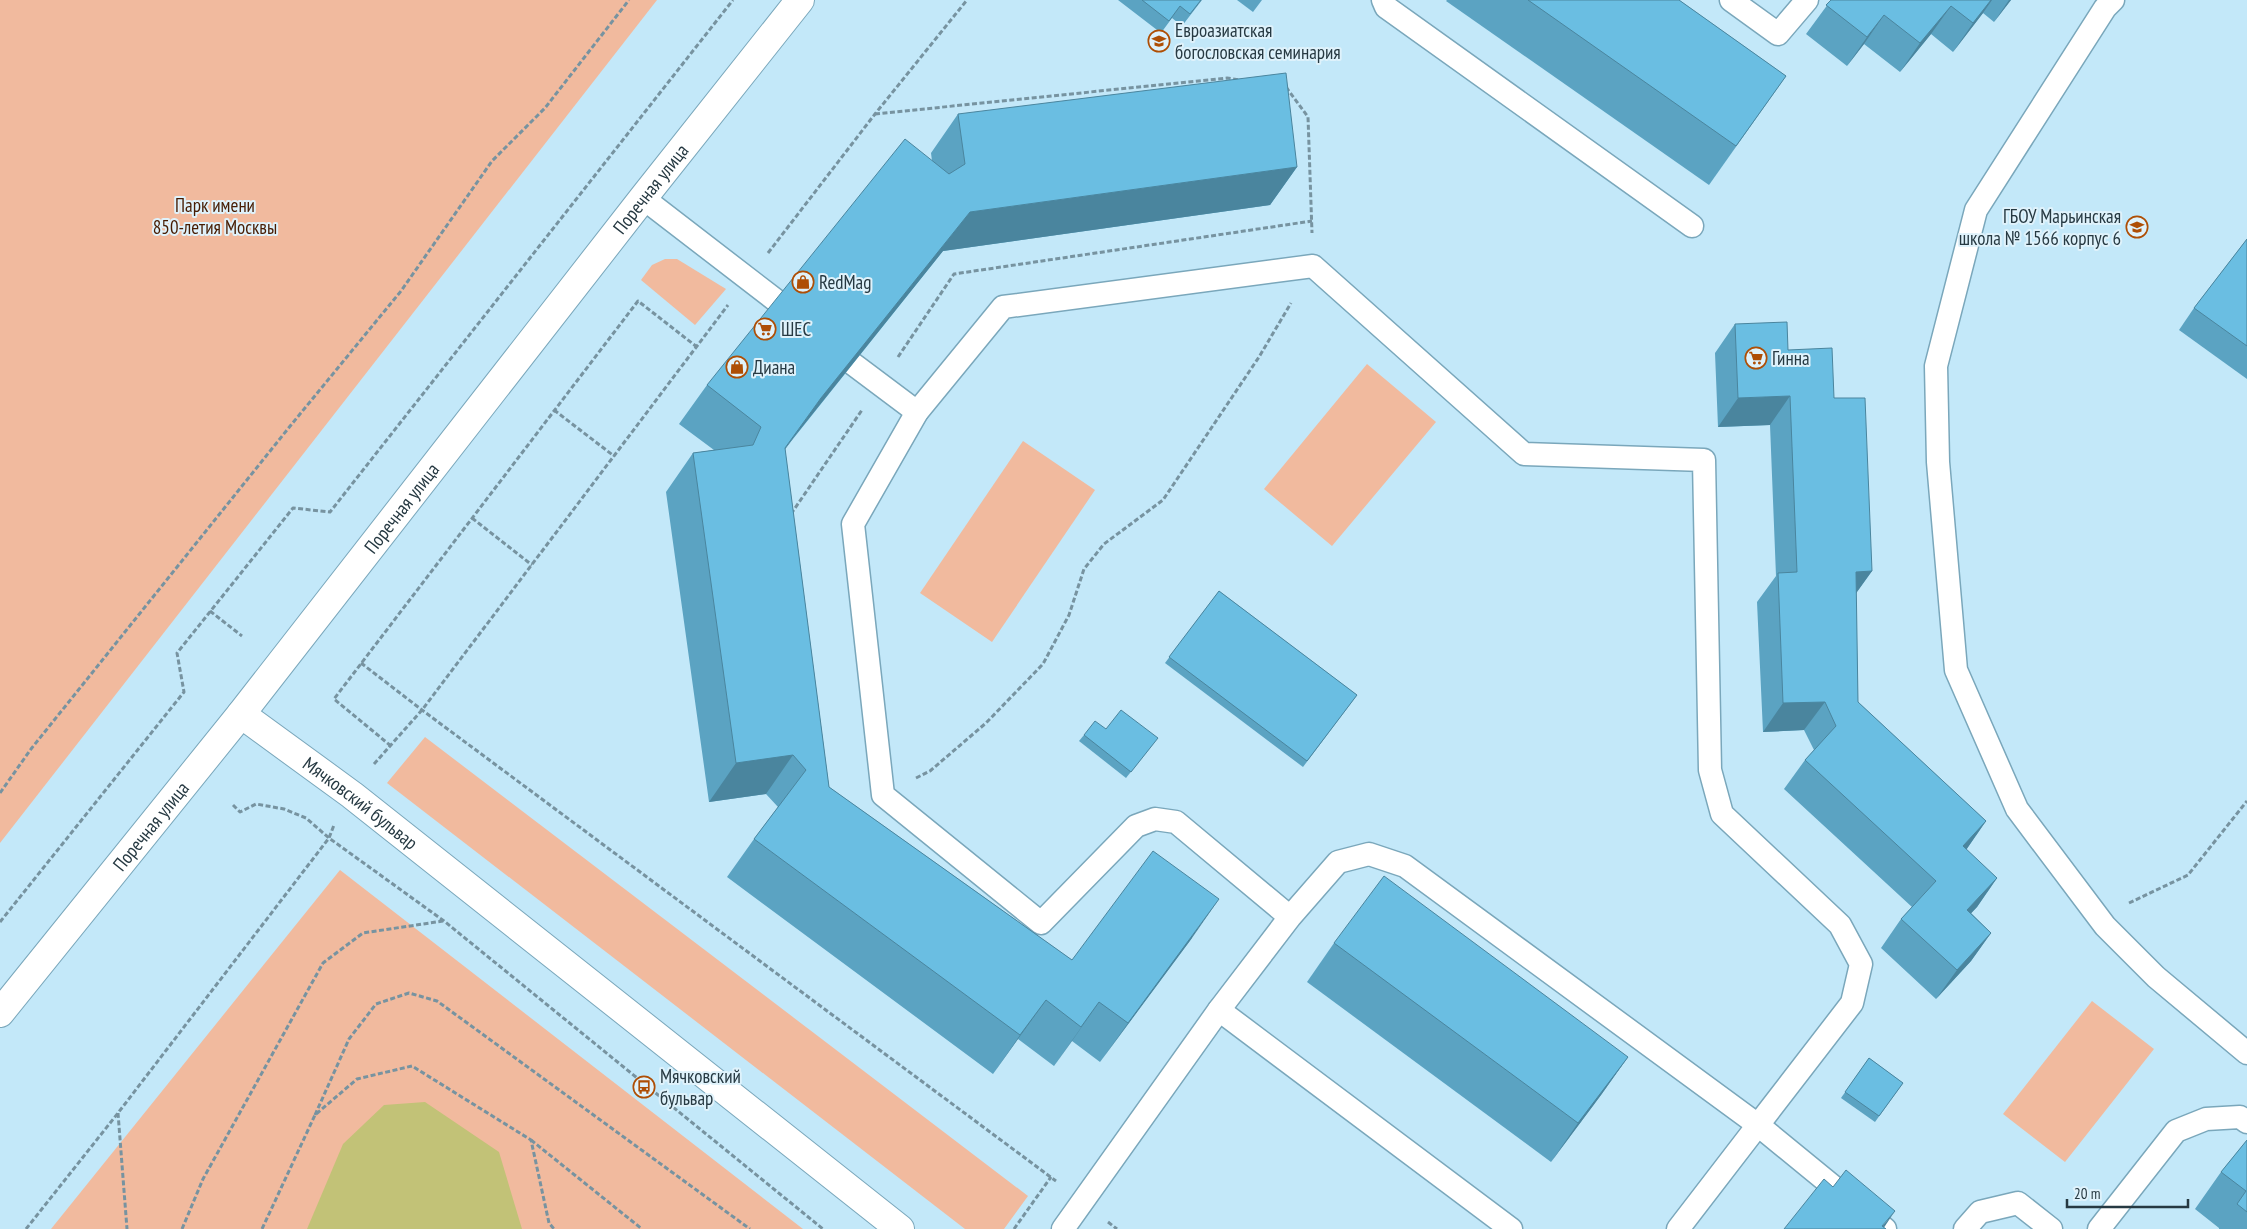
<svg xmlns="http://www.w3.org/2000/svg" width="2247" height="1229" viewBox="0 0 2247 1229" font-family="'PT Sans Narrow',sans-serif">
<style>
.green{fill:#f1ba9e}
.water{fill:#c2c277}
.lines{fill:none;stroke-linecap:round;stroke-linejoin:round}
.service-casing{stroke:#7aa7bb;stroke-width:25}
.tertiary-casing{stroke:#7aa7bb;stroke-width:30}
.secondary-casing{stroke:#7aa7bb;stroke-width:30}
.path{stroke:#7793a0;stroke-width:3;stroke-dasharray:5 2.5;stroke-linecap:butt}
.service{stroke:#fff;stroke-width:22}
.tertiary{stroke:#fff;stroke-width:28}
.secondary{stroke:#fff;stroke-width:28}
.wall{fill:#5ba3c2}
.shaded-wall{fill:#4a859e}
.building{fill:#6abee2;stroke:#4a859e}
.labels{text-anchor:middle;stroke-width:4;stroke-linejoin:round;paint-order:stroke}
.poi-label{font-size:19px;fill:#263942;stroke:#dff2fb;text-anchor:start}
.street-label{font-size:19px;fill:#263942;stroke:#dff2fb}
.park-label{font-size:19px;fill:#471c02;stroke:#dff2fb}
</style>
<rect width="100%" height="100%" fill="#c3e8f9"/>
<g class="green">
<polygon points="0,0 657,0 0,843"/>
<polygon points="665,259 677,259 726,289 695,325 641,280 652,265"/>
<polygon points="1367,364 1436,422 1332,546 1264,489"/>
<polygon points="1023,441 1095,490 992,642 920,593"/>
<polygon points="425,737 1028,1196 1004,1229 965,1229 387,783"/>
<polygon points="340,870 803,1229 51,1229"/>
<polygon points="2092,1001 2154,1049 2065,1162 2003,1114"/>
</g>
<polygon class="water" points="425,1102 499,1152 522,1229 307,1229 343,1144 384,1105"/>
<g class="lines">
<g class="service-casing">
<g id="service">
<polyline points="1383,0 1386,7 1692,226"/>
<polyline points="1731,0 1778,34 1807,0"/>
<polyline points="2113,0 2105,8 1976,210 1936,366 1938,462 1956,670 2017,809 2105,926 2156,977 2247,1053"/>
<polyline points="643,198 778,302"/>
<polyline points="853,364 917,412"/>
<polyline points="1219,1010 1511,1229"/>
<polyline points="1063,1229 1219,1010 1290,917 1338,862 1369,854 1405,866 1758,1125 1852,1003 1861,964 1840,925 1722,814 1710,770 1704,460 1524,454 1313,266 1003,307 917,412 853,524 883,795 1041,923 1136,826 1155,819 1176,822 1290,917"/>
<polyline points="1678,1229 1758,1125 1885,1229"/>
<polyline points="1965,1229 1980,1212 2018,1203 2051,1229"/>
<polyline points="2099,1229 2176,1131 2206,1119 2240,1117 2247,1122"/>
</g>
</g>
<g class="tertiary-casing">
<g id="tertiary">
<path id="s1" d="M241,714l111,81 548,434"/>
</g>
</g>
<g class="secondary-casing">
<g id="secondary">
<path id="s2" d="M0,1013l241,-299 402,-516 157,-198"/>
</g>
</g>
<g class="path">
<polyline points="1286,87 1308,117 1312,233"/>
<polyline points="875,114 1227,78 1240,80"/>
<polyline points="768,253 875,114 967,0"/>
<polyline points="898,357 954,274 1312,221"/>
<polyline points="554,410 614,456"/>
<polyline points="791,514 862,410"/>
<polyline points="472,518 532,565"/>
<polyline points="210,611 242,636"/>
<polyline points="361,663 422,710 1056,1181"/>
<polyline points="391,746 334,699 638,301 697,347"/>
<polyline points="374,764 422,710 728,305"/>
<polyline points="916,778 930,771 986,723 1043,664 1069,615 1084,569 1104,544 1163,500 1259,357 1291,303"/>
<polyline points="0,793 31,749 291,425 401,291 492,161 545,108 629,0"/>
<polyline points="233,805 240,812 256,804 284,809 306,818 329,838 444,921 823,1229"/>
<polyline points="2129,903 2188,875 2247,801"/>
<polyline points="0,922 184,692 177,653 293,508 330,512 733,0"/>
<polyline points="118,1113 127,1229"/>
<polyline points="315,1115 349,1039 376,1004 409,993 437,1001 750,1229"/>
<polyline points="531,1140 642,1229"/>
<polyline points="1108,1222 1117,1229"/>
<polyline points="26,1229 118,1113 329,838 334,825"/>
<polyline points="182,1229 203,1179 323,963 363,933 443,921"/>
<polyline points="262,1229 315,1115 357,1079 412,1066 531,1140 549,1223 554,1229"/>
<polyline points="1014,1229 1051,1177"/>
</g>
<use href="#service" class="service"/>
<use href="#tertiary" class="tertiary"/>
<use href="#secondary" class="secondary"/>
</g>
<g class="wall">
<polygon points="1118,0 1202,0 1182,26 1172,18 1161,33"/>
<polygon points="1237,0 1262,0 1253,12"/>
<polygon points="1447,0 1679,0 1786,76 1709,185 1446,1"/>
<polygon points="1831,0 2011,0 1994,22 1983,13 1953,52 1931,34 1900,72 1864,44 1847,66 1806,34"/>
<polygon points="958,114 1297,167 1270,205 943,251 785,449 829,787 1072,960 1192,938 1100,1062 1072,1041 1054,1066 1018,1039 993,1074 727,877 754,839 778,807 766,794 709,802 666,492 693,453 714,450 679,424 707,385 932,161 931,153"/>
<polygon points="2247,239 2247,379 2179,330 2194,308"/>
<polygon points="1735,324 1788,350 1834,398 1872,571 1856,593 1858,702 1986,821 1966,850 1997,878 1977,907 1971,913 1991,933 1971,961 1936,999 1881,948 1901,919 1912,907 1784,789 1805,760 1814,750 1804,730 1763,732 1757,602 1776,576 1770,425 1718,427 1715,353"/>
<polygon points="1219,591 1357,695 1303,767 1165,663"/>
<polygon points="1106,729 1153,744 1126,778 1079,741 1084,735"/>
<polygon points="1334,943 1628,1057 1601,1095 1551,1162 1307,982"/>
<polygon points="1869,1058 1903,1083 1875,1122 1841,1098"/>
<polygon points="2247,1140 2247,1229 2219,1229 2219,1228 2195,1209 2221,1172"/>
</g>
<g class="shaded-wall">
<polygon points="1991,0 1992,0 1983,13 1953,52 1973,23"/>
<polygon points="2009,0 2011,0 1994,22"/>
<polygon points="1951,6 1931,34 1900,72 1920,43"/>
<polygon points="1884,15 1864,44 1847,66 1867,37"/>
<polygon points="1297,167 1270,205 943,251 794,437 758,487 821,398 970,212"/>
<polygon points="1790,396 1770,425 1718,427 1738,398"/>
<polygon points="1872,571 1852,599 1856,572"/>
<polygon points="1825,702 1804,730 1763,732 1783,703"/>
<polygon points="793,755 766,794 709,802 736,763"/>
<polygon points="1986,821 1966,850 1963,846"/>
<polygon points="1997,878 1977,907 1947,939 1967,910"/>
<polygon points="1219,899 1192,938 1100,1062 1128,1023"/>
<polygon points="1991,933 1971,961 1936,999 1957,970"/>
<polygon points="1046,1000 1018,1039 993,1074 1020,1035"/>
<polygon points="1099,1002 1072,1041 1054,1066"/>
<polygon points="1628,1057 1601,1095 1551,1162 1578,1123"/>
<polygon points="1895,1211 1883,1229 1880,1229"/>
</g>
<g class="building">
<polygon points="1142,0 1201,0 1190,14 1180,6 1169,21"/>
<polygon points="1528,0 1679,0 1786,76 1736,146"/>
<polygon points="1831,0 1991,0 1973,23 1951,6 1920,43 1884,15 1867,37 1826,5"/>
<polygon points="1286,73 1297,167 970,212 821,398 785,448 829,787 1072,960 1153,851 1219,899 1128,1023 1099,1002 1081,1027 1046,1000 1020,1035 754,839 806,770 793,755 736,763 693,453 753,445 761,427 707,385 905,139 949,174 965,164 958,114"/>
<polygon points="2247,239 2247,346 2194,308"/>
<polygon points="1787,322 1788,350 1832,348 1834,398 1865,398 1872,571 1856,572 1858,702 1986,821 1963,846 1997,878 1967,910 1991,933 1957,970 1901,919 1936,881 1805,760 1836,726 1825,702 1783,703 1778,573 1797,572 1790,396 1738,398 1735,324"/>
<polygon points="1219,591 1357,695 1307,761 1169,657"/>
<polygon points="1121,710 1158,738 1131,772 1084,735 1095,721 1106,729"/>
<polygon points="1384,876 1628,1057 1578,1123 1334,943"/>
<polygon points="1869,1058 1903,1083 1879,1116 1845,1092"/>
<polygon points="2247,1140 2247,1212 2237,1204 2246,1191 2221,1172"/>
<polygon points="1846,1170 1895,1211 1882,1226 1886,1229 1784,1229 1824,1179 1833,1187"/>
</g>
<defs>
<g id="university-ring" transform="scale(1.125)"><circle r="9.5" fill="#dff2fb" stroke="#ae4e05" stroke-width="1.5"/><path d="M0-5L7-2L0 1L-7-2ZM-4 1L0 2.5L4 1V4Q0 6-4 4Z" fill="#ae4e05"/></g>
<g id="school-ring" transform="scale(1.125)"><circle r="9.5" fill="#dff2fb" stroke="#ae4e05" stroke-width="1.5"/><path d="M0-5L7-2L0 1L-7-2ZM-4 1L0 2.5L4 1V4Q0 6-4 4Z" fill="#ae4e05"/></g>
<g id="shop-ring" transform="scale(1.125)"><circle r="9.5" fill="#dff2fb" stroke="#ae4e05" stroke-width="1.5"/><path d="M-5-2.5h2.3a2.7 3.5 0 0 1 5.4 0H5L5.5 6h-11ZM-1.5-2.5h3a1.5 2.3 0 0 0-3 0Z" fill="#ae4e05"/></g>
<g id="supermarket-ring" transform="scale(1.125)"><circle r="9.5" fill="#dff2fb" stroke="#ae4e05" stroke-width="1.5"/><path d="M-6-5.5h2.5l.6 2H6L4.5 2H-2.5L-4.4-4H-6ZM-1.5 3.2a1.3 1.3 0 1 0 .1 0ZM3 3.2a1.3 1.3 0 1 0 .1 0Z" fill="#ae4e05"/></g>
<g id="bus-ring" transform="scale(1.125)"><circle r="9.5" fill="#dff2fb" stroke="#ae4e05" stroke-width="1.5"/><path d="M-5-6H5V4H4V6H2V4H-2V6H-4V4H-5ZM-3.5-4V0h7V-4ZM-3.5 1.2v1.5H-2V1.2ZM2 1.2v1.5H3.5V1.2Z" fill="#ae4e05"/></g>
</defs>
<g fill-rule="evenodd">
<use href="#university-ring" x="1159" y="41"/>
<use href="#school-ring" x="2137" y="227"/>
<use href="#shop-ring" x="803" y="282"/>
<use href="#supermarket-ring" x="765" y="329"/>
<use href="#supermarket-ring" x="1756" y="358"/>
<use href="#shop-ring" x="737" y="367"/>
<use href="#bus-ring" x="644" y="1087"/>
</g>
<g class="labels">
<g class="poi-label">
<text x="1175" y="37">Евроазиатская<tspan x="1175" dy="22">богословская семинария</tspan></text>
<text x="2121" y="223" text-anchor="end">ГБОУ Марьинская<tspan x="2121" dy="22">школа № 1566 корпус 6</tspan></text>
<text x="819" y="289">RedMag</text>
<text x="781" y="336">ШЕС</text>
<text x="1772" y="365">Гинна</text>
<text x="753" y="374">Диана</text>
<text x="660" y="1083">Мячковский<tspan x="660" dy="22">бульвар</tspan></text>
</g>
<g class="street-label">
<text dy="7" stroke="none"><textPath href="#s2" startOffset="1050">Поречная улица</textPath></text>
<text dy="7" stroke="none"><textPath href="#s2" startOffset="645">Поречная улица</textPath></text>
<text dy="7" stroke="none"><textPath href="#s1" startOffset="149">Мячковский бульвар</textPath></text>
<text dy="7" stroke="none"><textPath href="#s2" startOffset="240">Поречная улица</textPath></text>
</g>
<g class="park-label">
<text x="215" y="212">Парк имени<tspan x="215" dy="22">850-летия Москвы</tspan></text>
</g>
</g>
<path d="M2067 1199v8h121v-8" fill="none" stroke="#263942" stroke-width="2.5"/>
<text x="2074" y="1199" font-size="15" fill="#263942" stroke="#dff2fb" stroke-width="4" paint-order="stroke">20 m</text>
</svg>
